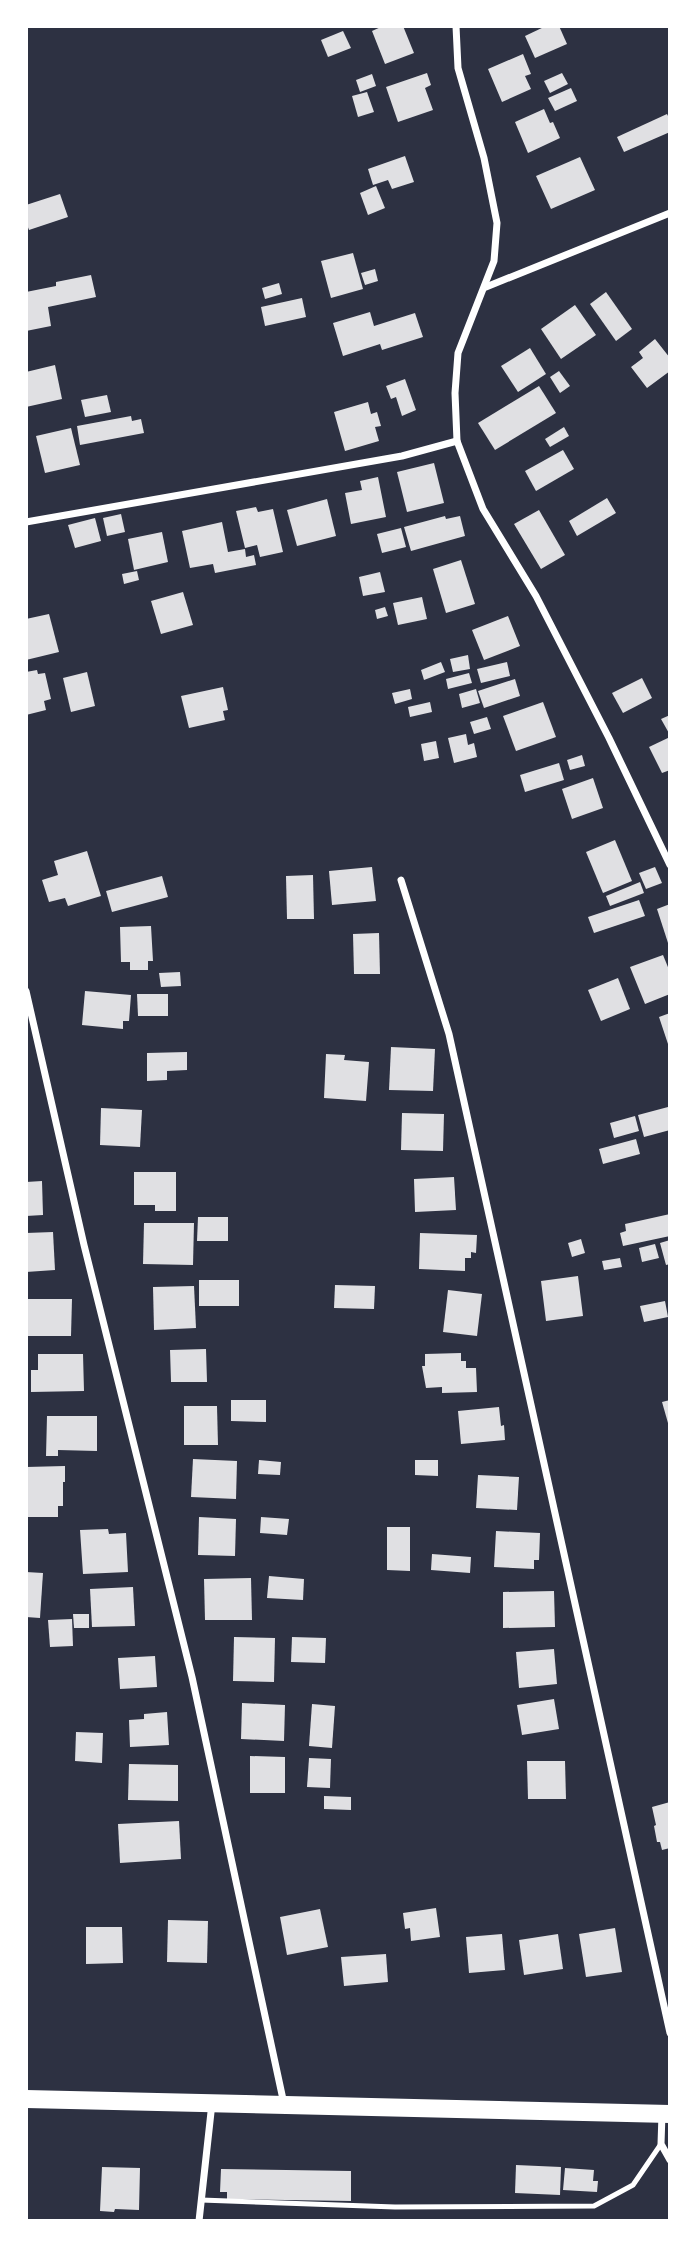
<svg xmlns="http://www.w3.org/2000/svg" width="696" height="2247" viewBox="0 0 696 2247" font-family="Rubik,sans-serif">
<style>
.building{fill:#e0e0e3}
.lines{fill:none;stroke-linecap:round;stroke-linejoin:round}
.service{stroke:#fff;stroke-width:5}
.minor{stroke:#fff;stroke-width:7}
.primary{stroke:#fff;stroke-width:18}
</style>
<rect width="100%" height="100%" fill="#2d3142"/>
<g class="building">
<polygon points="383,26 403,26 414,53 385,64 372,31"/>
<polygon points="546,26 559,26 567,44 535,58 525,36"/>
<polygon points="343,31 351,48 328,57 321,40"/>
<polygon points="523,54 531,74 525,76 531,89 502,102 488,69"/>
<polygon points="427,73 431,85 425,88 433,110 398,122 386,87"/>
<polygon points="562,73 568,84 550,93 544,81"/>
<polygon points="372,74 376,86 360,92 356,80"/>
<polygon points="571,88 577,101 555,111 548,98"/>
<polygon points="367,92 374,112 358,117 352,96"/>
<polygon points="544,109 550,123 553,122 560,138 528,153 515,122"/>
<polygon points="667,114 670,120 670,132 624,152 617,137"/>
<polygon points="405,156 414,182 392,189 388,180 373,185 368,169"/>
<polygon points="580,157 595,190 551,209 536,176"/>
<polygon points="376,186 385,208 368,215 360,193"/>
<polygon points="60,194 68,217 29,230 26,222 26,205"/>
<polygon points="353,253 363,289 331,298 321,261"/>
<polygon points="375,269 378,281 365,285 361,273"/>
<polygon points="91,275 96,297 48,307 51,326 26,331 26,292 56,286 56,282"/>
<polygon points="279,283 282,294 265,299 262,288"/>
<polygon points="606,292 632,329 616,341 590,304"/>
<polygon points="302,298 306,317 265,326 261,307"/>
<polygon points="575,305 596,335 561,359 541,329"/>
<polygon points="370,312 374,326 415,313 423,337 382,350 380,344 343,356 333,323"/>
<polygon points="655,339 670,358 670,371 647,388 631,367 643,358 639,352"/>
<polygon points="530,348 546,374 518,392 501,366"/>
<polygon points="55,365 62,399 26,407 26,372"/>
<polygon points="559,371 570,386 560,393 550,377"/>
<polygon points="405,379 416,410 402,416 396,397 391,399 386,386"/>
<polygon points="539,386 556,413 495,450 478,423"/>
<polygon points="107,395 111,412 85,417 81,400"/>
<polygon points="368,402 371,414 377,412 381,426 375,427 379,441 345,451 334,412"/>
<polygon points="131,416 132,421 141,419 144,433 80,445 77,426"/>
<polygon points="564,427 569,436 550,447 545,439"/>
<polygon points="71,428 80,465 45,473 36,436"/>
<polygon points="563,450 574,469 536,491 525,471"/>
<polygon points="434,463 444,503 407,512 397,472"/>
<polygon points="378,477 386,517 351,524 345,493 362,490 360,481"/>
<polygon points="607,498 616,513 577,536 569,521"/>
<polygon points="327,499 336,536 297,546 287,510"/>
<polygon points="256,507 258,512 273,509 283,552 260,557 257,545 245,548 236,511"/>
<polygon points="539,510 565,555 541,569 514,524"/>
<polygon points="121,514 125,532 107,536 103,518"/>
<polygon points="445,516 446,519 460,516 465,536 411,551 404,527"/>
<polygon points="95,518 101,541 75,548 68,525"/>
<polygon points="222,522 228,552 245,549 246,557 254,555 256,565 215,573 213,564 190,568 182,531"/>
<polygon points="401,528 406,547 382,553 377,534"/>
<polygon points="162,532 168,562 134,570 128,539"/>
<polygon points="461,560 475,604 446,613 433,569"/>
<polygon points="137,571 139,580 124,584 122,574"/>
<polygon points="380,572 385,592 363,596 359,577"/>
<polygon points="183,592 193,625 161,634 151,601"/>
<polygon points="422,597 427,619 398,625 393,603"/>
<polygon points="385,607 388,616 377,619 375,610"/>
<polygon points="49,614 59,652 26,660 26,619"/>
<polygon points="508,616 520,646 484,660 472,630"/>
<polygon points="468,655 470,669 453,672 450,659"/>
<polygon points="441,662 445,672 424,680 421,670"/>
<polygon points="507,662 510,676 481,683 477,669"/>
<polygon points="37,670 38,674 45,673 51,699 44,701 46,710 26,715 26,672"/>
<polygon points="87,672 95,706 71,712 63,678"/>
<polygon points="469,673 472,683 448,689 446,679"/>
<polygon points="642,678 652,698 623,713 612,693"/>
<polygon points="515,679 520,696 484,708 478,691"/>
<polygon points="223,687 228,710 223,711 225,720 189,728 181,696"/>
<polygon points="410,689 412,699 395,704 392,693"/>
<polygon points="476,689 480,703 462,708 459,694"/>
<polygon points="430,702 432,712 410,717 408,707"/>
<polygon points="543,702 556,737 516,751 503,716"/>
<polygon points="670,715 670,735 661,719"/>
<polygon points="487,717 491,729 474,734 470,722"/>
<polygon points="466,734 468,745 474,743 477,757 454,763 448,738"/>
<polygon points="670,737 670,770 662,773 649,747"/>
<polygon points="436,741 439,758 424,761 421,744"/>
<polygon points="582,755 585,766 570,770 567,760"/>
<polygon points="559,763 564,780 525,792 520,775"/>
<polygon points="593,778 603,808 572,819 562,789"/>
<polygon points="615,840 632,881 603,893 586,852"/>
<polygon points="87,851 101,896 68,906 65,898 49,902 42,880 58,875 54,861"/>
<polygon points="372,867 376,901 332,905 329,871"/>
<polygon points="655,867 662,883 646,889 639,873"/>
<polygon points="313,875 314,919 287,919 286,876"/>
<polygon points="162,876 168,897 112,912 106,891"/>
<polygon points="640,882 644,893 610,906 606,896"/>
<polygon points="639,900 645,916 594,933 588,917"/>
<polygon points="670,904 670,946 669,946 657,909"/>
<polygon points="151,926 153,961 148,961 148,970 130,970 130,962 121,962 120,927"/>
<polygon points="379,933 380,974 354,974 353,934"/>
<polygon points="663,955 670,972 670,994 645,1004 630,967"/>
<polygon points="180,972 181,986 161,987 159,973"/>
<polygon points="618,978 630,1009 601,1021 588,990"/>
<polygon points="85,991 131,995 129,1021 123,1021 123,1029 82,1025"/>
<polygon points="137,994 168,994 168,1016 138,1016"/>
<polygon points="670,1013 670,1046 669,1047 659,1017"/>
<polygon points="391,1047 435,1049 433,1091 389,1090"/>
<polygon points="187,1052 187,1070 167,1071 167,1080 147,1081 147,1053"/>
<polygon points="326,1054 345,1055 344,1060 369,1062 366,1101 324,1098"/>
<polygon points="668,1107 670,1130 644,1137 638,1115"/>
<polygon points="101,1108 142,1110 140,1147 100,1145"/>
<polygon points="402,1113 444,1114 443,1151 401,1150"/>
<polygon points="635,1116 639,1131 614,1138 610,1123"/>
<polygon points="636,1139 640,1154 603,1164 599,1149"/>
<polygon points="134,1172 176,1172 176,1211 155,1211 155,1205 134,1205"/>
<polygon points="454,1177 456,1210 415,1212 414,1179"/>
<polygon points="42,1181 43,1215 26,1216 26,1182"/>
<polygon points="670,1214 670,1236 623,1246 620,1233 626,1231 625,1224"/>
<polygon points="198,1217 228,1217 228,1241 197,1241"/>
<polygon points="144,1223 194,1223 193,1265 143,1264"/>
<polygon points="53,1232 55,1270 26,1272 26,1233"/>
<polygon points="420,1233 477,1235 476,1253 471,1252 471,1258 465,1258 465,1271 419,1269"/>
<polygon points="581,1239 585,1253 572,1257 568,1243"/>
<polygon points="670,1240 670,1264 666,1265 660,1243"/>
<polygon points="655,1244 659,1258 642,1262 639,1248"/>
<polygon points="620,1258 622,1267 604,1270 602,1261"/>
<polygon points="578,1276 583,1316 546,1321 541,1281"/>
<rect x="199" y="1280" width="40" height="26"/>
<polygon points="335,1285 375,1286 374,1309 334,1308"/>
<polygon points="194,1286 196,1328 154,1330 153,1287"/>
<polygon points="448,1290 482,1294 477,1336 443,1332"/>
<polygon points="26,1299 72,1299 71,1336 26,1336"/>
<polygon points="665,1301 668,1317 644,1322 640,1306"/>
<polygon points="206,1349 207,1382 171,1382 170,1350"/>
<polygon points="461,1353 461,1361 466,1361 466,1368 476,1368 477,1392 442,1393 442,1387 426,1388 422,1366 425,1366 425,1354"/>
<polygon points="38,1354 83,1354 84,1391 31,1392 31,1370 38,1370"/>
<polygon points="231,1400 266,1400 266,1422 231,1421"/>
<polygon points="670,1400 670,1423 668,1423 662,1402"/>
<polygon points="184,1406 217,1406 218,1445 184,1445"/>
<polygon points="499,1407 501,1426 504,1425 505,1440 461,1444 458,1411"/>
<polygon points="47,1416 97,1416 97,1451 58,1450 58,1456 46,1456"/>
<polygon points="193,1459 237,1461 236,1499 191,1497"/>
<polygon points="259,1460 281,1462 280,1475 258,1474"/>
<polygon points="415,1460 438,1460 438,1476 415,1475"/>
<polygon points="65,1466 65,1482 63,1482 63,1506 58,1506 58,1517 27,1517 26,1467"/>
<polygon points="478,1475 519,1477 517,1510 476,1508"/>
<polygon points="199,1517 236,1519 235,1556 198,1555"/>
<polygon points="261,1517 289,1519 287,1535 260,1533"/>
<polygon points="387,1527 410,1527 410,1571 387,1570"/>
<polygon points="108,1529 109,1534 126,1533 128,1572 83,1574 80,1530"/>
<polygon points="496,1531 540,1533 539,1560 534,1560 534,1569 494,1567"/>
<polygon points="432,1554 471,1557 470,1573 431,1570"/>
<polygon points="26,1572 43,1573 40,1618 26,1617"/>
<polygon points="269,1576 304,1579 303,1600 267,1598"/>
<polygon points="251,1578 252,1620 205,1620 204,1579"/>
<polygon points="133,1587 135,1626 92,1627 90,1589"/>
<polygon points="554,1591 555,1627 503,1628 503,1592"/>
<polygon points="73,1614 89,1614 89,1628 74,1628"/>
<polygon points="72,1619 73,1646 50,1647 48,1620"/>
<polygon points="234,1637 275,1638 274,1682 233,1681"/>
<polygon points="292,1637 326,1638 325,1663 291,1662"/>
<polygon points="554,1649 557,1684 519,1688 516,1652"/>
<polygon points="155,1656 157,1687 120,1689 118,1658"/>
<polygon points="554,1699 559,1729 522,1735 517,1705"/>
<polygon points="242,1703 285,1705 284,1741 241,1739"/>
<polygon points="312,1704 335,1706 332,1748 309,1746"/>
<polygon points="167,1712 169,1745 130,1747 129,1720 144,1719 144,1714"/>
<polygon points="76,1732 103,1733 102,1763 75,1761"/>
<polygon points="250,1756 285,1757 285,1793 250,1793"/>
<polygon points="309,1758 331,1759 330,1788 307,1787"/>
<polygon points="527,1761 565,1761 566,1799 528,1799"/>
<polygon points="129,1764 178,1765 178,1801 128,1800"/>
<polygon points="324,1796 351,1797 351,1810 324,1809"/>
<polygon points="670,1802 670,1848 662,1850 660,1842 657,1842 654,1826 656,1825 652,1807"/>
<polygon points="179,1821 181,1859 120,1863 118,1824"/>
<polygon points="436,1908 440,1937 411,1941 410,1928 405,1929 403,1913"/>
<polygon points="320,1909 328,1947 287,1955 280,1917"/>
<polygon points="168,1920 208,1921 207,1963 167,1962"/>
<polygon points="86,1927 122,1927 123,1963 86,1964"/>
<polygon points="615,1928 622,1972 586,1977 579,1934"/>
<polygon points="502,1934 505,1970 469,1973 466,1937"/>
<polygon points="558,1934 563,1969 524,1975 519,1940"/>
<polygon points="386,1954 388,1982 344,1986 341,1957"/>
<polygon points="516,2165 561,2167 560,2195 515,2193"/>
<polygon points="102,2167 140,2168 139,2210 115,2209 114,2212 100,2211"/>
<polygon points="565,2168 594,2170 593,2181 598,2181 597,2192 563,2190"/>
<polygon points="221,2169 351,2171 351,2201 227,2199 227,2192 220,2192"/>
</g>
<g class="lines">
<polyline class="service" points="201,2200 395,2207 594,2206 633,2185 661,2144"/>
<g class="minor">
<polyline points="456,26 458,68 484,158 497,223 494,261 458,353 455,393 457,441 483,509 536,596 609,738 670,865"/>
<polyline points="486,287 670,213"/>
<polyline points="26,522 402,456 457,441"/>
<polyline points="401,880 449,1034 670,2033"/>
<polyline points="26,991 84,1245 192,1677 284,2104"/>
<polyline points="662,2114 661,2144 670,2160"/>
<polyline points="199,2221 212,2103"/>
</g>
<polyline class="primary" points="26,2099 670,2114"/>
</g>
<rect width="696" height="2247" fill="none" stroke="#ffffff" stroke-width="56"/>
</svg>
